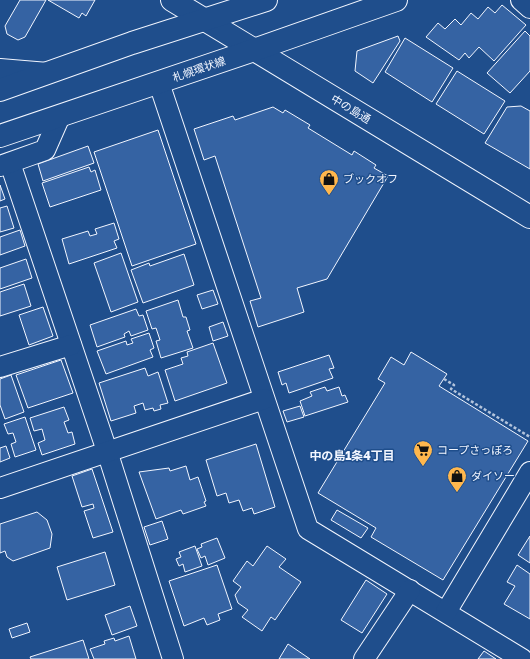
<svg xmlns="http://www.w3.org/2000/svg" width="530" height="659" viewBox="0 0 530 659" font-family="'Golos Text','Noto Sans JP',sans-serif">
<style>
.building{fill:#3563a3;stroke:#f2f6ff}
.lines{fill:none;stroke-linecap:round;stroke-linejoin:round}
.street-casing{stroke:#f2f6ff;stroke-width:22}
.secondary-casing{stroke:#f2f6ff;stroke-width:24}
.primary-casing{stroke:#f2f6ff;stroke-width:24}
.path{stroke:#b3c4dc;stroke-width:2.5;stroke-dasharray:3 2;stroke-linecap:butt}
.street{stroke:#1f4e8c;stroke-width:20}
.secondary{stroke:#1f4e8c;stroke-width:22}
.primary{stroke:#1f4e8c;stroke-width:22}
.labels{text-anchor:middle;stroke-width:3;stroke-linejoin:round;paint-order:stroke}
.street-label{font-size:11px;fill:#f2f6ff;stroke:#1f4e8c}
.poi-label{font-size:11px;fill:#f2f6ff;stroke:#1f4e8c;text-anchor:start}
.neighbourhood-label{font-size:12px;font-weight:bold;fill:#f2f6ff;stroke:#1f4e8c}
</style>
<rect width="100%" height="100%" fill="#1f4e8c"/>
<g class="building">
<polygon points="20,0 46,0 25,37 18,40 7,34 5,26"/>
<polygon points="48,0 95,0 86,16 82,13 79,18"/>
<polygon points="502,5 526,25 494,61 479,47 469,58 465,53 459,60 426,37 438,23 445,29 455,19 461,25 471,13 478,19 488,7 495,13"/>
<polygon points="525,31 530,36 530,71 510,93 487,73"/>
<polygon points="398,36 400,41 373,83 355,71 357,51"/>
<polygon points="405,38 453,68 432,102 385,72"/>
<polygon points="457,71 505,101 484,134 436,104"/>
<polygon points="521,106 530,111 530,169 485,143 507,107"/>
<polygon points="273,107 283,113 285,110 310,125 308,128 352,155 354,151 376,165 374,168 388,176 327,279 297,288 304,312 258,327 250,301 261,298 215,156 204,160 194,129 233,116 235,120"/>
<polygon points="158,130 196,244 132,266 94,152"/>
<polygon points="88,146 94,163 43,181 38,164"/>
<polygon points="89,167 91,172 95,170 101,190 50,207 42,183"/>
<polygon points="0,185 5,199 0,201"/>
<polygon points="7,206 14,228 0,232 0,208"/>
<polygon points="114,223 119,239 114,241 117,248 69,264 62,239 88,231 90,236 97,234 95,229"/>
<polygon points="20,230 25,246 0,255 0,237"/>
<polygon points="121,253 138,302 111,312 94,263"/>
<polygon points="184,254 194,285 143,303 131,270 149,263 150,266"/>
<polygon points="26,259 32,278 0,289 0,268"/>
<polygon points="24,284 31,306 0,316 0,292"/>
<polygon points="213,290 218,304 202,309 197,295"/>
<polygon points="178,300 183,317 186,317 190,330 187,331 193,348 161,358 156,341 160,340 156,328 152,329 146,311"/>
<polygon points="43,307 53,336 29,345 19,315"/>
<polygon points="136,309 139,316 143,315 148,330 131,336 129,331 124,334 125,337 97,347 90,325"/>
<polygon points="223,322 228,336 213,341 209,327"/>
<polygon points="149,333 154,348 150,350 153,357 106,374 97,351 126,341 127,345 133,343 131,339"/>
<polygon points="213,343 227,383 175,401 165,370 183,364 181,358 188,356 187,352"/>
<polygon points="411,352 447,374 439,386 528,441 443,580 371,537 376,528 318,493 385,383 378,379 391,357 404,365"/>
<polygon points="329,355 334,368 329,369 333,378 289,393 286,383 282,385 278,372"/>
<polygon points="61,360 73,393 28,408 16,375"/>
<polygon points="145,368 148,376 158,372 168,403 160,405 161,409 154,411 153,408 145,410 143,403 134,406 136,413 111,421 99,383"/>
<polygon points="11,375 24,412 5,419 0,405 0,379"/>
<polygon points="325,387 327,391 339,387 342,396 345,395 348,402 305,416 300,401 312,396 310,392"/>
<polygon points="300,406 304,417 287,422 283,411"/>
<polygon points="64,407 69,420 64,422 68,433 72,432 75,444 42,455 38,443 45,440 42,429 34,431 30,418"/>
<polygon points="25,417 36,450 15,457 11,444 16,442 13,433 8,434 4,424"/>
<polygon points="256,444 275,507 254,514 252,508 243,511 239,500 229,503 226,493 217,496 206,460"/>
<polygon points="6,446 10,458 0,462 0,448"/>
<polygon points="186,466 190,480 198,477 206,501 204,502 206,506 183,514 181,510 156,519 139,472 169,468 170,471"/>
<polygon points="92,469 113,532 93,538 84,511 94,508 93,504 82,507 72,476"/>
<polygon points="337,510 368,528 361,538 331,520"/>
<polygon points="37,512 47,520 52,534 50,548 13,561 7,557 5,551 0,553 0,524"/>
<polygon points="162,521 168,539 150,545 144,527"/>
<polygon points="530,536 530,563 518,555"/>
<polygon points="217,538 225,558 208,565 205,556 201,558 197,549 202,547 201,544"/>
<polygon points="195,546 202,566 185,572 183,564 179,566 176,559 181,557 179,552"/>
<polygon points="267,546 286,559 279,567 301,582 275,620 271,617 262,631 242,617 248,610 238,603 235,595 241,587 233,581 247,561 253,566"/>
<polygon points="105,552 115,585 67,600 57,567"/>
<polygon points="217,565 232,609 218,614 220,620 207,625 204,618 184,626 169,581"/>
<polygon points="517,565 530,574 530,619 504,604 515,586 507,582"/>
<polygon points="366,580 387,594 362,633 341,620"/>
<polygon points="130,606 137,626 112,635 105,615"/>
<polygon points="27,623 30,632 12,638 9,629"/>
<polygon points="129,636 136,659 94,659 90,649 105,644 104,641 114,638 115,641"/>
<polygon points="83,640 89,659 31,659 30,657"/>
<polygon points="288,644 310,659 279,659"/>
<polygon points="484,651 496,659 478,659"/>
</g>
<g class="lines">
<g class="street-casing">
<g id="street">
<polyline points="521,0 530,8"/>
<polyline points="0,69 48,73"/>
<polyline points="159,83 308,529 522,659"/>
<polyline points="10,163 107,451 173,659"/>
<polyline points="0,166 45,150 60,116"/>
<polyline points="0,367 71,345"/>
<polyline points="0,488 264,399"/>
<polyline points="446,612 530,472"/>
<polyline points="364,659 410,590"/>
</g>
</g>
<g class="secondary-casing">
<polyline id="secondary" points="172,0 530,217"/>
</g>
<g class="primary-casing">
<g id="primary">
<polyline points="0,90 132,43 266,0"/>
<polyline points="0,136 254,50 396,0"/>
</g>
</g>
<polyline class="path" points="444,379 454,385 451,389 530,437"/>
<use href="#street" class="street"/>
<use href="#secondary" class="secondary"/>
<use href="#primary" class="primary"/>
</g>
<defs>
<g id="shop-pin" transform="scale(1)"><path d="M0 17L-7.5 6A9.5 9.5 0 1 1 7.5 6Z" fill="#ffb74d" stroke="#1f4e8c"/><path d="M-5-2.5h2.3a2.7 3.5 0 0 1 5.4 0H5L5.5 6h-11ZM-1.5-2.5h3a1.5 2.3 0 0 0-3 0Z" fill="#111"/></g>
<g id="supermarket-pin" transform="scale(1)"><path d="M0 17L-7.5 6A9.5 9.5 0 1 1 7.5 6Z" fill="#ffb74d" stroke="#1f4e8c"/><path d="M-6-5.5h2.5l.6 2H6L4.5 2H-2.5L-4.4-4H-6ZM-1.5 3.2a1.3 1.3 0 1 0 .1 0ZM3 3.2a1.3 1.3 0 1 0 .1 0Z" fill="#111"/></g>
</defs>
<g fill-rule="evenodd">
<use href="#shop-pin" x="329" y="179"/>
<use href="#supermarket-pin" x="423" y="450"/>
<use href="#shop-pin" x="457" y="476"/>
</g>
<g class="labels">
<g class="street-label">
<text transform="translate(199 69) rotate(-19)" y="4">札幌環状線</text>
<text transform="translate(351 109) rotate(31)" y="4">中の島通</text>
</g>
<g class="poi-label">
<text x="343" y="183">ブックオフ</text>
<text x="437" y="454">コープさっぽろ</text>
<text x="471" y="480">ダイソー</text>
</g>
<g class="neighbourhood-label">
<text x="352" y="460">中の島1条4丁目</text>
</g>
</g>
</svg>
